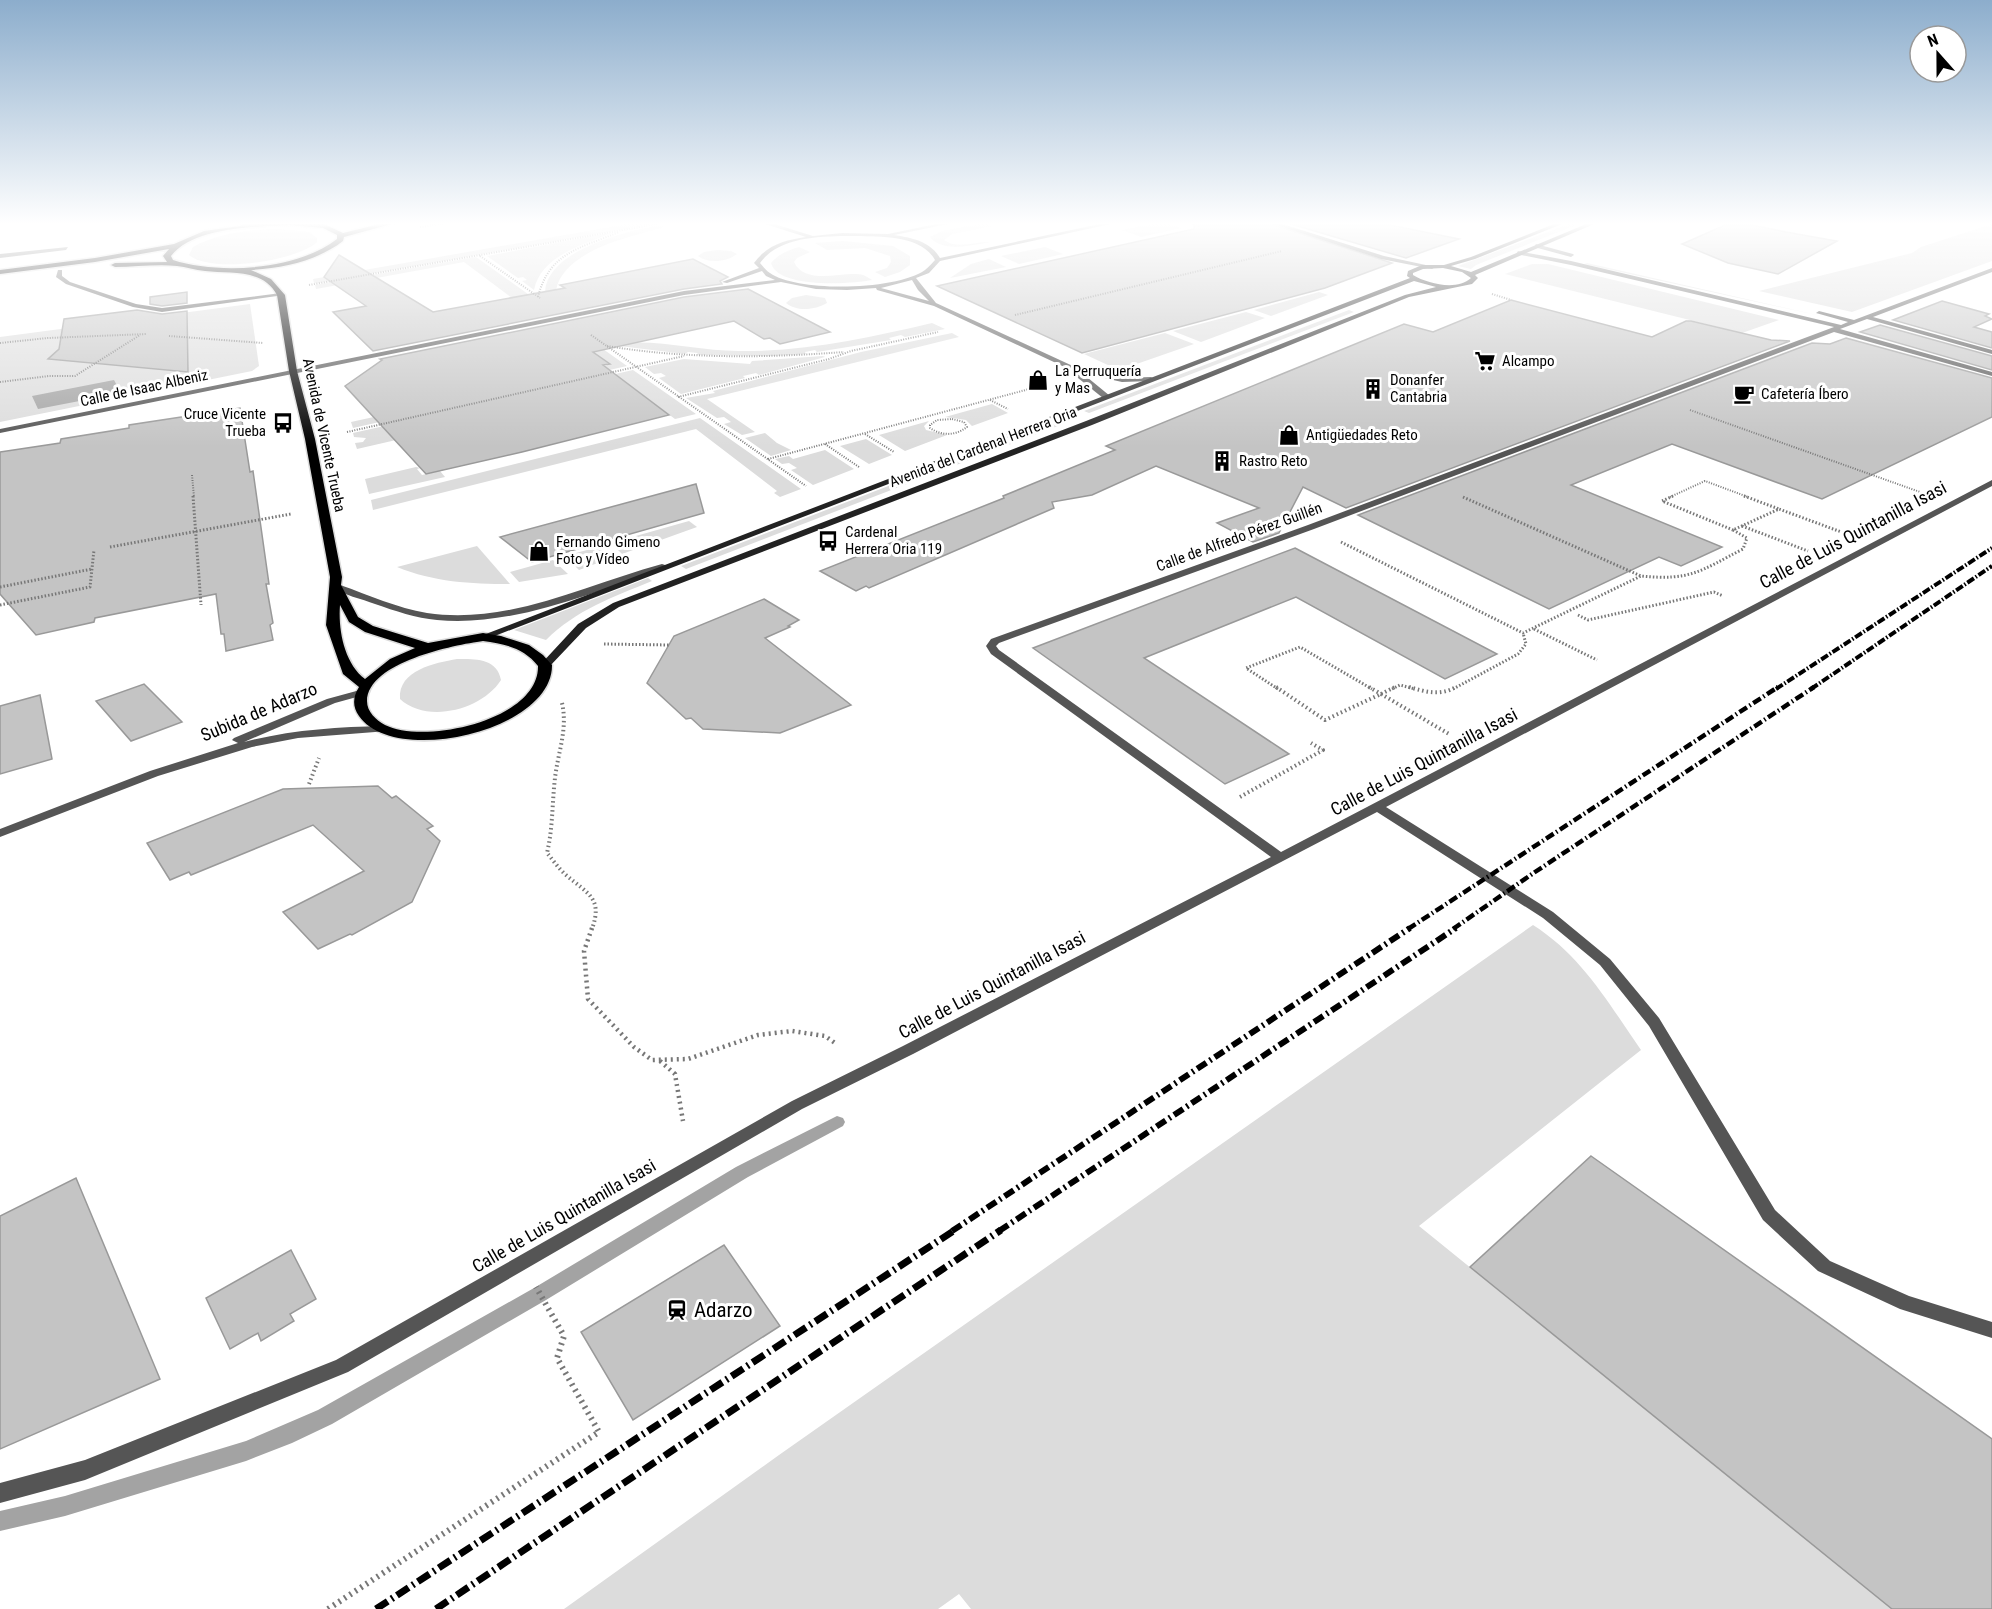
<svg xmlns="http://www.w3.org/2000/svg" width="1992" height="1609" viewBox="0 0 1992 1609" font-family="'Roboto Condensed',sans-serif">
<style>
.green{fill:#dcdcdc}
.water{fill:#a3a3a3}
.lines{fill:none;stroke-linecap:round;stroke-linejoin:round}
.stream{fill:#a3a3a3;fill-rule:evenodd}
.building{fill:#c4c4c4;stroke:#999;stroke-width:1.5}
.primary-casing{stroke:#dbdbdb;stroke-width:3}
.path-far4{stroke:#777;stroke-width:2;stroke-dasharray:1 1.5;stroke-linecap:butt}
.path-far3{stroke:#777;stroke-width:3;stroke-dasharray:1.5 2;stroke-linecap:butt}
.path-far2{stroke:#777;stroke-width:4;stroke-dasharray:1.5 3;stroke-linecap:butt}
.path-far1{stroke:#777;stroke-width:4.5;stroke-dasharray:2 4;stroke-linecap:butt}
.path{stroke:#777;stroke-width:6;stroke-dasharray:2 4.5;stroke-linecap:butt}
.lane{fill:#555;fill-rule:evenodd}
.street{fill:#555;fill-rule:evenodd}
.secondary{fill:#222;fill-rule:evenodd}
.primary{fill:#000;fill-rule:evenodd}
.rail-far3{stroke:#000;stroke-width:4;stroke-dasharray:8 2 1.5 2;stroke-linecap:butt}
.rail-far2{stroke:#000;stroke-width:4.5;stroke-dasharray:9 3 1.5 3;stroke-linecap:butt}
.rail-far1{stroke:#000;stroke-width:6;stroke-dasharray:11 4 2 4;stroke-linecap:butt}
.rail{stroke:#000;stroke-width:7;stroke-dasharray:14 4.5 2 4.5;stroke-linecap:butt}
.labels{text-anchor:middle;stroke-width:6;stroke-linejoin:round;paint-order:stroke}
.far-poi-label{font-size:15px;fill:#000;stroke:#fff;text-anchor:start}
.far-street-label{font-size:15px;fill:#000;stroke:#fff}
.street-label{font-size:18px;fill:#000;stroke:#fff}
.near-poi-label{font-size:21px;fill:#000;stroke:#fff;text-anchor:start}
</style>
<rect width="100%" height="100%" fill="#fff"/>
<g class="green">
<polygon points="639,222 663,222 318,283 314,283 313,279"/>
<polygon points="1162,222 1181,228 1141,237 1122,230"/>
<path d="M984,223l9,3 -41,8 -8,6c14,10 31,1 46,2 -17,3 -48,11 -60,-5l12,-6z"/>
<polygon points="1569,224 1576,225 1476,265 1471,269 1458,266"/>
<polygon points="1992,224 1992,261 1852,312 1759,291 1912,253 1921,247"/>
<path d="M661,225l4,2c-33,9 -101,23 -109,63l-11,2c2,-42 82,-61 116,-67z"/>
<path d="M277,229l32,3 8,6v4c-20,19 -106,32 -128,13l4,-8c25,-14 56,-17 84,-18z"/>
<path d="M615,232c-30,12 -74,23 -81,58l-12,-9 5,-1 -4,-3 -5,1 -31,-22z"/>
<polygon points="843,241 893,246 910,256 910,265 900,272 885,277 875,272 887,268 891,262 890,256 865,248 827,250 815,243"/>
<path d="M799,247l11,5 -13,6 -3,4c12,25 51,8 69,13 3,1 6,3 9,5 -21,4 -94,9 -101,-17 8,-9 17,-13 28,-16z"/>
<polygon points="1045,247 1063,254 1019,264 1001,256"/>
<path d="M717,250l14,1 6,3c-10,8 -29,10 -39,2l6,-4z"/>
<polygon points="476,257 549,309 532,313 464,262 316,289 315,285"/>
<polygon points="989,259 1006,267 950,278 971,264"/>
<polygon points="1587,263 1830,318 1584,264"/>
<polygon points="1532,264 1548,264 1779,320 1742,333 1505,274"/>
<polygon points="1319,292 1328,295 1271,316 1254,310"/>
<path d="M806,295l19,3 2,5c-12,7 -30,9 -41,0l6,-5z"/>
<polygon points="250,304 259,366 252,371 0,422 0,337"/>
<polygon points="1349,310 1354,312 1089,413 1084,411"/>
<polygon points="1246,312 1265,318 1201,342 1173,331"/>
<path d="M932,323l13,6 -40,8 -4,-2 -12,3 2,2 -74,12 -2,-2 -10,2 1,2 -34,2 -76,-1 2,-2 -10,-1 -3,2 -74,-9c39,-8 86,6 127,6 67,1 130,-13 194,-28z"/>
<polygon points="952,333 959,337 707,399 755,432 742,435 724,424 731,422 724,417 717,418 686,398 715,393 713,391 861,352"/>
<polygon points="1165,333 1194,344 1125,368 1110,366 1084,354"/>
<polygon points="603,349 627,366 353,428 351,422 606,366 609,363 588,351"/>
<polygon points="823,356 825,357 759,375 756,373 743,376 745,378 681,394 659,378 666,376 661,373 654,374 645,367 684,359 750,364 752,361"/>
<polygon points="633,370 696,414 675,419 631,386 357,449 355,443 363,442 366,438 354,437 353,433"/>
<polygon points="992,404 1008,413 972,426 966,420 945,417"/>
<polygon points="700,418 801,489 780,497 774,493 777,491 696,429 373,510 371,500"/>
<polygon points="1062,419 1068,422 686,569 681,566"/>
<polygon points="929,421 924,426 926,430 947,435 905,451 879,435"/>
<polygon points="765,433 777,443 791,450 771,456 745,438"/>
<polygon points="866,439 892,455 869,464 840,446"/>
<polygon points="825,450 854,469 813,485 791,470 797,468 789,463 782,464 775,459 789,456 793,459"/>
<polygon points="416,467 420,468 417,469 422,475 440,471 445,477 369,494 365,479"/>
<polygon points="689,521 697,527 622,554 611,543"/>
<path d="M477,546l33,38c-40,0 -76,-2 -113,-17z"/>
<polygon points="598,547 611,558 579,570 565,556"/>
<polygon points="553,560 568,574 519,582 510,572"/>
<path d="M648,578l4,3c-39,16 -76,29 -106,59l-32,-10z"/>
<path d="M457,659c18,0 40,-1 44,21 -19,30 -74,44 -101,19 -2,-29 35,-36 57,-40z"/>
<path d="M1533,925c49,31 76,79 108,125l-222,176 473,383h-921l-12,-15 -21,15h-374l215,-154z"/>
</g>
<polygon class="water" points="114,380 121,393 38,409 32,396"/>
<g class="lines">
<polygon class="stream" points="837,1116 843,1118 845,1122 843,1126 748,1177 546,1300 332,1424 292,1443 246,1461 65,1516 0,1531 0,1511 65,1496 246,1441 318,1410 534,1288 736,1167"/>
</g>
<g class="building">
<polygon points="1195,222 1265,222 1392,263 1325,288 1082,353 937,286 1194,229"/>
<polygon points="1284,222 1375,222 1459,239 1406,258"/>
<polygon points="1737,222 1786,232 1837,241 1778,274 1728,263 1682,244 1723,226"/>
<polygon points="339,255 433,312 565,288 560,285 693,259 728,277 720,281 722,284 684,289 373,351 333,312 366,306 324,277"/>
<polygon points="748,289 830,332 780,344 770,338 764,339 734,321 593,352 610,364 603,365 669,415 522,452 426,474 345,386 382,360 380,359 684,297"/>
<polygon points="187,292 187,303 162,306 150,304 150,297"/>
<polygon points="1511,300 1652,337 1686,321 1691,321 1771,340 1790,341 1346,508 1303,487 1279,533 1253,542 1217,523 1259,508 1156,466 1092,495 1052,502 1054,508 869,588 866,586 856,591 820,571 1004,498 1003,496 1115,450 1106,446 1404,324 1433,332"/>
<polygon points="1942,301 1989,314 1985,316 1992,319 1974,327 1992,332 1992,348 1893,320"/>
<polygon points="137,310 162,314 187,311 188,372 48,359 59,349 64,319"/>
<polygon points="1880,325 1992,356 1992,370 1860,332"/>
<polygon points="1846,338 1992,378 1992,417 1822,499 1672,444 1571,485 1722,547 1681,566 1659,557 1549,609 1358,515 1812,343 1830,344"/>
<polygon points="240,408 250,472 253,471 269,584 266,584 273,623 270,625 273,640 226,651 224,634 221,634 216,594 95,618 94,622 36,635 0,594 0,452 60,443 61,439 129,428 129,425"/>
<polygon points="696,484 704,513 532,562 500,537"/>
<polygon points="1295,548 1497,654 1445,679 1296,597 1144,658 1289,754 1225,784 1033,648"/>
<polygon points="764,599 799,620 788,626 790,627 765,638 851,705 780,733 703,729 691,718 686,719 647,683 674,636"/>
<polygon points="144,684 182,722 131,741 96,701"/>
<polygon points="40,695 52,759 0,774 0,706"/>
<polygon points="378,786 392,798 396,796 433,826 427,829 440,841 412,902 352,935 350,934 318,949 283,912 364,871 313,825 191,875 189,872 170,880 147,843 283,789"/>
<polygon points="1591,1156 1992,1439 1992,1609 1892,1609 1470,1267"/>
<polygon points="76,1178 160,1379 0,1449 0,1216"/>
<polygon points="724,1245 780,1326 633,1420 581,1332"/>
<polygon points="291,1250 316,1299 290,1314 294,1321 261,1341 258,1333 230,1349 206,1298"/>
</g>
<g class="lines">
<g class="primary-casing">
<path id="primary" d="M269,222l55,2 19,9 45,-11h11l-55,15 -1,4c-26,20 -60,27 -92,29l20,9 14,16 12,76 18,68 27,138 -1,8 17,32 15,9 55,17 55,-10 18,3 28,9 14,10 9,10c1,66 -158,102 -193,51 -7,-10 -6,-19 0,-29l-16,-13 -17,-49 4,-48 -25,-138 -16,-68 -12,-76c-14,-27 -48,-21 -72,-24 -10,-1 -19,-4 -28,-5 -20,-2 -42,1 -62,1l-4,-2 4,-2 52,-1 -4,-6 6,-7 -74,13 -95,12v-4l95,-12 79,-14 30,-13zM289,225l34,3 14,7v4c-40,31 -117,36 -164,21l-2,-4c23,-29 83,-29 118,-31zM340,605l9,17 16,10 50,16 -25,11 -25,20c-21,-16 -27,-50 -25,-74zM483,641c22,3 41,7 55,25 1,54 -113,79 -153,59 -9,-5 -18,-13 -18,-24 1,-39 87,-56 116,-60z"/>
</g>
<g class="path-far4">
<polyline points="1186,222 1200,227"/>
<polyline points="420,227 449,222"/>
<polyline points="480,256 540,298"/>
<polyline points="309,285 668,222"/>
<polyline points="1492,294 1511,300"/>
<path d="M538,297c11,-45 43,-49 81,-65"/>
<polyline points="1015,315 1282,251"/>
<polyline points="591,335 806,486"/>
<polyline points="169,336 263,343"/>
<polyline points="0,343 48,338 147,334"/>
<path d="M607,346c79,13 157,12 237,6"/>
<polyline points="0,382 49,376 75,376 140,335"/>
<polyline points="678,397 829,359 851,351 938,332"/>
<polyline points="990,400 1008,409"/>
<polyline points="1690,410 1920,492"/>
<path d="M952,419l12,3 3,5c-12,9 -25,9 -37,1v-3l7,-5z"/>
<polyline points="347,432 684,356"/>
<polyline points="865,434 894,452"/>
<polyline points="825,444 859,467"/>
<polyline points="768,459 1048,384"/>
<polyline points="192,475 194,497"/>
<polyline points="1670,497 1705,481 1748,497"/>
</g>
<g class="path-far3">
<polyline points="193,496 201,605"/>
<polyline points="1673,496 1662,501 1733,530"/>
<polyline points="1744,496 1779,509"/>
<path d="M1463,497l178,79c50,5 59,-5 102,-27l4,-11 -14,-8 46,-21 65,24"/>
<polyline points="1742,526 1808,551"/>
<polyline points="1341,542 1523,633 1641,576"/>
<polyline points="110,547 291,514"/>
<polyline points="0,587 92,569"/>
<polyline points="0,605 90,587 94,550"/>
<polyline points="1578,615 1588,620 1714,592 1723,596"/>
<polyline points="1534,629 1597,660"/>
<polyline points="604,644 669,645"/>
<polyline points="1278,689 1246,668 1300,647 1372,689"/>
<polyline points="1392,689 1400,685 1415,689"/>
<polyline points="1453,689 1518,654 1526,644 1523,633"/>
</g>
<g class="path-far2">
<polyline points="1276,687 1325,720 1381,694"/>
<polyline points="1369,687 1381,694"/>
<path d="M1409,687c17,5 31,9 47,0"/>
<polyline points="1381,694 1449,734"/>
<polyline points="1381,694 1395,687"/>
<path d="M562,703c6,26 -4,49 -7,75 -3,25 -2,50 -8,75 6,7 12,16 19,22 22,19 37,23 26,54"/>
<polyline points="309,784 319,758"/>
<polyline points="1240,797 1323,750 1311,743"/>
</g>
<g class="path-far1">
<polyline points="592,928 584,951 588,999 634,1047 652,1060 688,1059 758,1035 792,1031 825,1036 835,1043"/>
<polyline points="660,1061 675,1074 683,1121"/>
</g>
<polyline class="path" points="328,1609 599,1432 557,1358 564,1336 536,1287"/>
<g class="lane">
<polygon points="68,247 66,250 0,258 0,254"/>
<polygon points="58,270 62,270 62,276 70,282 136,304 162,308 281,293 284,295 162,312 133,307 66,284 56,277"/>
</g>
<g class="street">
<path d="M759,222h9l45,14 29,-3 46,1 58,-12h12l-64,13c18,3 36,6 46,23l169,-36h11l-180,39 -11,12 -13,5 20,25 139,64 47,11 29,-1 4,2 -4,2 -29,1 -40,-9 28,23 -7,2 -30,-24v-3l-139,-65 -57,-16 -1,-2 -29,2 -31,-1 -35,-7 -97,13 -684,138v-4l684,-138 91,-11 -9,-4 -4,-5 -35,12 -5,-1 37,-14 -5,-5c13,-18 31,-23 52,-26zM857,236c25,1 64,-1 78,24 -3,3 -6,7 -10,10 -27,20 -127,23 -155,3 -4,-2 -7,-7 -10,-10 20,-28 66,-27 97,-27zM912,280l6,10 11,11 -48,-13z"/>
<polygon points="1267,222 1276,222 1384,256 1435,267 1432,269 1381,259"/>
<polygon points="1536,244 1573,254 1574,255 1571,257 1534,247"/>
<polygon points="1518,251 1571,261 1841,325 1848,322 1816,313 1819,311 1854,320 1992,268 1992,272 1873,317 1992,350 1992,354 1867,319 1840,329 1992,372 1992,376 1834,332 1314,529 999,643 996,646 999,650 1281,852 1992,480 1992,486 1386,807 1553,912 1610,959 1659,1018 1775,1210 1830,1261 1909,1296 1992,1322 1992,1338 1900,1309 1818,1271 1763,1220 1649,1026 1600,965 1543,918 1377,812 913,1054 802,1109 348,1372 85,1480 0,1503 0,1483 85,1460 336,1360 792,1101 903,1046 1271,857 991,654 986,646 991,639 1308,525 1834,327 1571,265 1516,254"/>
<path d="M662,564l3,1v4c-73,23 -150,58 -228,51 -21,-2 -42,-9 -62,-16 -13,-5 -32,-9 -43,-17l5,-3 3,1c29,10 57,23 87,28 82,12 158,-28 235,-49z"/>
<path d="M360,690l5,3 -1,2 -29,8 -91,39c46,-12 92,-15 140,-16l4,1 2,2 -2,2 -90,7 -46,9 -94,29 -158,61v-8l150,-58 88,-28 -6,-3 2,-2 93,-39z"/>
</g>
<g class="secondary">
<polygon points="245,222 252,222 244,228 240,228 240,226"/>
<path d="M1559,222h8l-92,37 -24,7 20,6 120,-50h8l-124,53 3,3 -6,6 -63,13 -317,128 -473,182 -33,21 -37,39h-8l-1,-2 38,-41 35,-21 473,-182 319,-126 31,-8 -22,-6 -927,358 -4,1 -5,-3 932,-359 -3,-2 1,-5 14,-6h22l27,-8zM1443,268l19,4 9,6c-14,13 -43,6 -58,-3v-2l10,-4z"/>
</g>
<use href="#primary" class="primary"/>
<g class="rail-far3">
<polyline points="1776,689 1992,548"/>
<polyline points="1811,689 1992,566"/>
</g>
<g class="rail-far2">
<polyline points="1408,929 1778,687"/>
<polyline points="1453,929 1535,872 1814,687"/>
</g>
<g class="rail-far1">
<polyline points="952,1231 1410,928"/>
<polyline points="999,1231 1456,928"/>
</g>
<g class="rail">
<polyline points="376,1609 955,1230"/>
<polyline points="436,1609 1001,1230"/>
</g>
</g>
<linearGradient id="sky" x2="0" y2="1"><stop stop-color="#8cadcc"/><stop offset="0.5" stop-color="#fff"/><stop offset="1" stop-color="#fff" stop-opacity="0"/></linearGradient>
<rect width="1992" height="447" fill="url(#sky)"/>
<defs>
<g id="supermarket-bare" transform="scale(1.62)"><path d="M-6-5.5h2.5l.6 2H6L4.5 2H-2.5L-4.4-4H-6ZM-1.5 3.2a1.3 1.3 0 1 0 .1 0ZM3 3.2a1.3 1.3 0 1 0 .1 0Z" fill="#000" stroke="#fff" stroke-width="2.5" paint-order="stroke"/></g>
<g id="shop-bare" transform="scale(1.62)"><path d="M-5-2.5h2.3a2.7 3.5 0 0 1 5.4 0H5L5.5 6h-11ZM-1.5-2.5h3a1.5 2.3 0 0 0-3 0Z" fill="#000" stroke="#fff" stroke-width="2.5" paint-order="stroke"/></g>
<g id="building-bare" transform="scale(1.62)"><path d="M-4-6H4V6H1V3H-1V6H-4ZM-2.5-4.3h1.7v1.8h-1.7ZM.8-4.3h1.7v1.8H.8ZM-2.5-1h1.7V.8h-1.7ZM.8-1h1.7V.8H.8Z" fill="#000" stroke="#fff" stroke-width="2.5" paint-order="stroke"/></g>
<g id="cafe-bare" transform="scale(1.62)"><path d="M-5.5-4.5H6V0H3Q3 3.5 0 3.5H-2.5Q-5.5 3.5-5.5 0ZM3-3.2v2h1.7v-2ZM-6 4.5H4V6H-6Z" fill="#000" stroke="#fff" stroke-width="2.5" paint-order="stroke"/></g>
<g id="bus-bare" transform="scale(1.62)"><path d="M-5-6H5V4H4V6H2V4H-2V6H-4V4H-5ZM-3.5-4V0h7V-4ZM-3.5 1.2v1.5H-2V1.2ZM2 1.2v1.5H3.5V1.2Z" fill="#000" stroke="#fff" stroke-width="2.5" paint-order="stroke"/></g>
<g id="station-bare" transform="scale(1.62)"><path d="M-3-6H3Q5-6 5-4V2Q5 4 3 4L4.5 6H3L1.5 4h-3L-3 6H-4.5L-3 4Q-5 4-5 2V-4Q-5-6-3-6ZM-3.5-4v3h7v-3ZM-3.5 1v1.5H-2V1ZM2 1v1.5H3.5V1Z" fill="#000" stroke="#fff" stroke-width="2.5" paint-order="stroke"/></g>
</defs>
<g fill-rule="evenodd">
<use href="#supermarket-bare" x="1485" y="361"/>
<use href="#shop-bare" x="1038" y="380"/>
<use href="#building-bare" x="1373" y="389"/>
<use href="#cafe-bare" x="1744" y="394"/>
<use href="#bus-bare" x="283" y="423"/>
<use href="#shop-bare" x="1289" y="435"/>
<use href="#building-bare" x="1222" y="461"/>
<use href="#bus-bare" x="828" y="541"/>
<use href="#shop-bare" x="539" y="551"/>
<use href="#station-bare" x="677" y="1310"/>
</g>
<g class="labels">
<g class="far-poi-label">
<text x="1502" y="366">Alcampo</text>
<text x="1055" y="376">La Perruquería<tspan x="1055" dy="17">y Mas</tspan></text>
<text x="1390" y="385">Donanfer<tspan x="1390" dy="17">Cantabria</tspan></text>
<text x="1761" y="399">Cafetería Íbero</text>
<text x="266" y="419" text-anchor="end">Cruce Vicente<tspan x="266" dy="17">Trueba</tspan></text>
<text x="1306" y="440">Antigüedades Reto</text>
<text x="1239" y="466">Rastro Reto</text>
<text x="845" y="537">Cardenal<tspan x="845" dy="17">Herrera Oria 119</tspan></text>
<text x="556" y="547">Fernando Gimeno<tspan x="556" dy="17">Foto y Vídeo</tspan></text>
</g>
<g class="far-street-label">
<text transform="translate(144 388) rotate(-12)" y="5">Calle de Isaac Albeniz</text>
<text transform="translate(324 435) rotate(78)" y="5">Avenida de Vicente Trueba</text>
<text transform="translate(983 447) rotate(-21)" y="5">Avenida del Cardenal Herrera Oria</text>
<text transform="translate(1239 537) rotate(-20)" y="5">Calle de Alfredo Pérez Guillén</text>
</g>
<g class="street-label">
<text transform="translate(1853 535) rotate(-28)" y="6">Calle de Luis Quintanilla Isasi</text>
<text transform="translate(259 712) rotate(-23)" y="6">Subida de Adarzo</text>
<text transform="translate(1424 762) rotate(-28)" y="6">Calle de Luis Quintanilla Isasi</text>
<text transform="translate(992 985) rotate(-28)" y="6">Calle de Luis Quintanilla Isasi</text>
<text transform="translate(564 1216) rotate(-30)" y="6">Calle de Luis Quintanilla Isasi</text>
</g>
<g class="near-poi-label">
<text x="694" y="1317">Adarzo</text>
</g>
</g>
<g transform="translate(1938 54) rotate(339)"><circle r="28" fill="#ffffff" stroke="#999999" stroke-width="1.5"/>
<path d="M0-4.5L10 22L0 15L-10 22Z" fill="#000000"/>
<text y="-9" font-size="16" font-weight="bold" text-anchor="middle" fill="#000000">N</text>
</g>
</svg>
